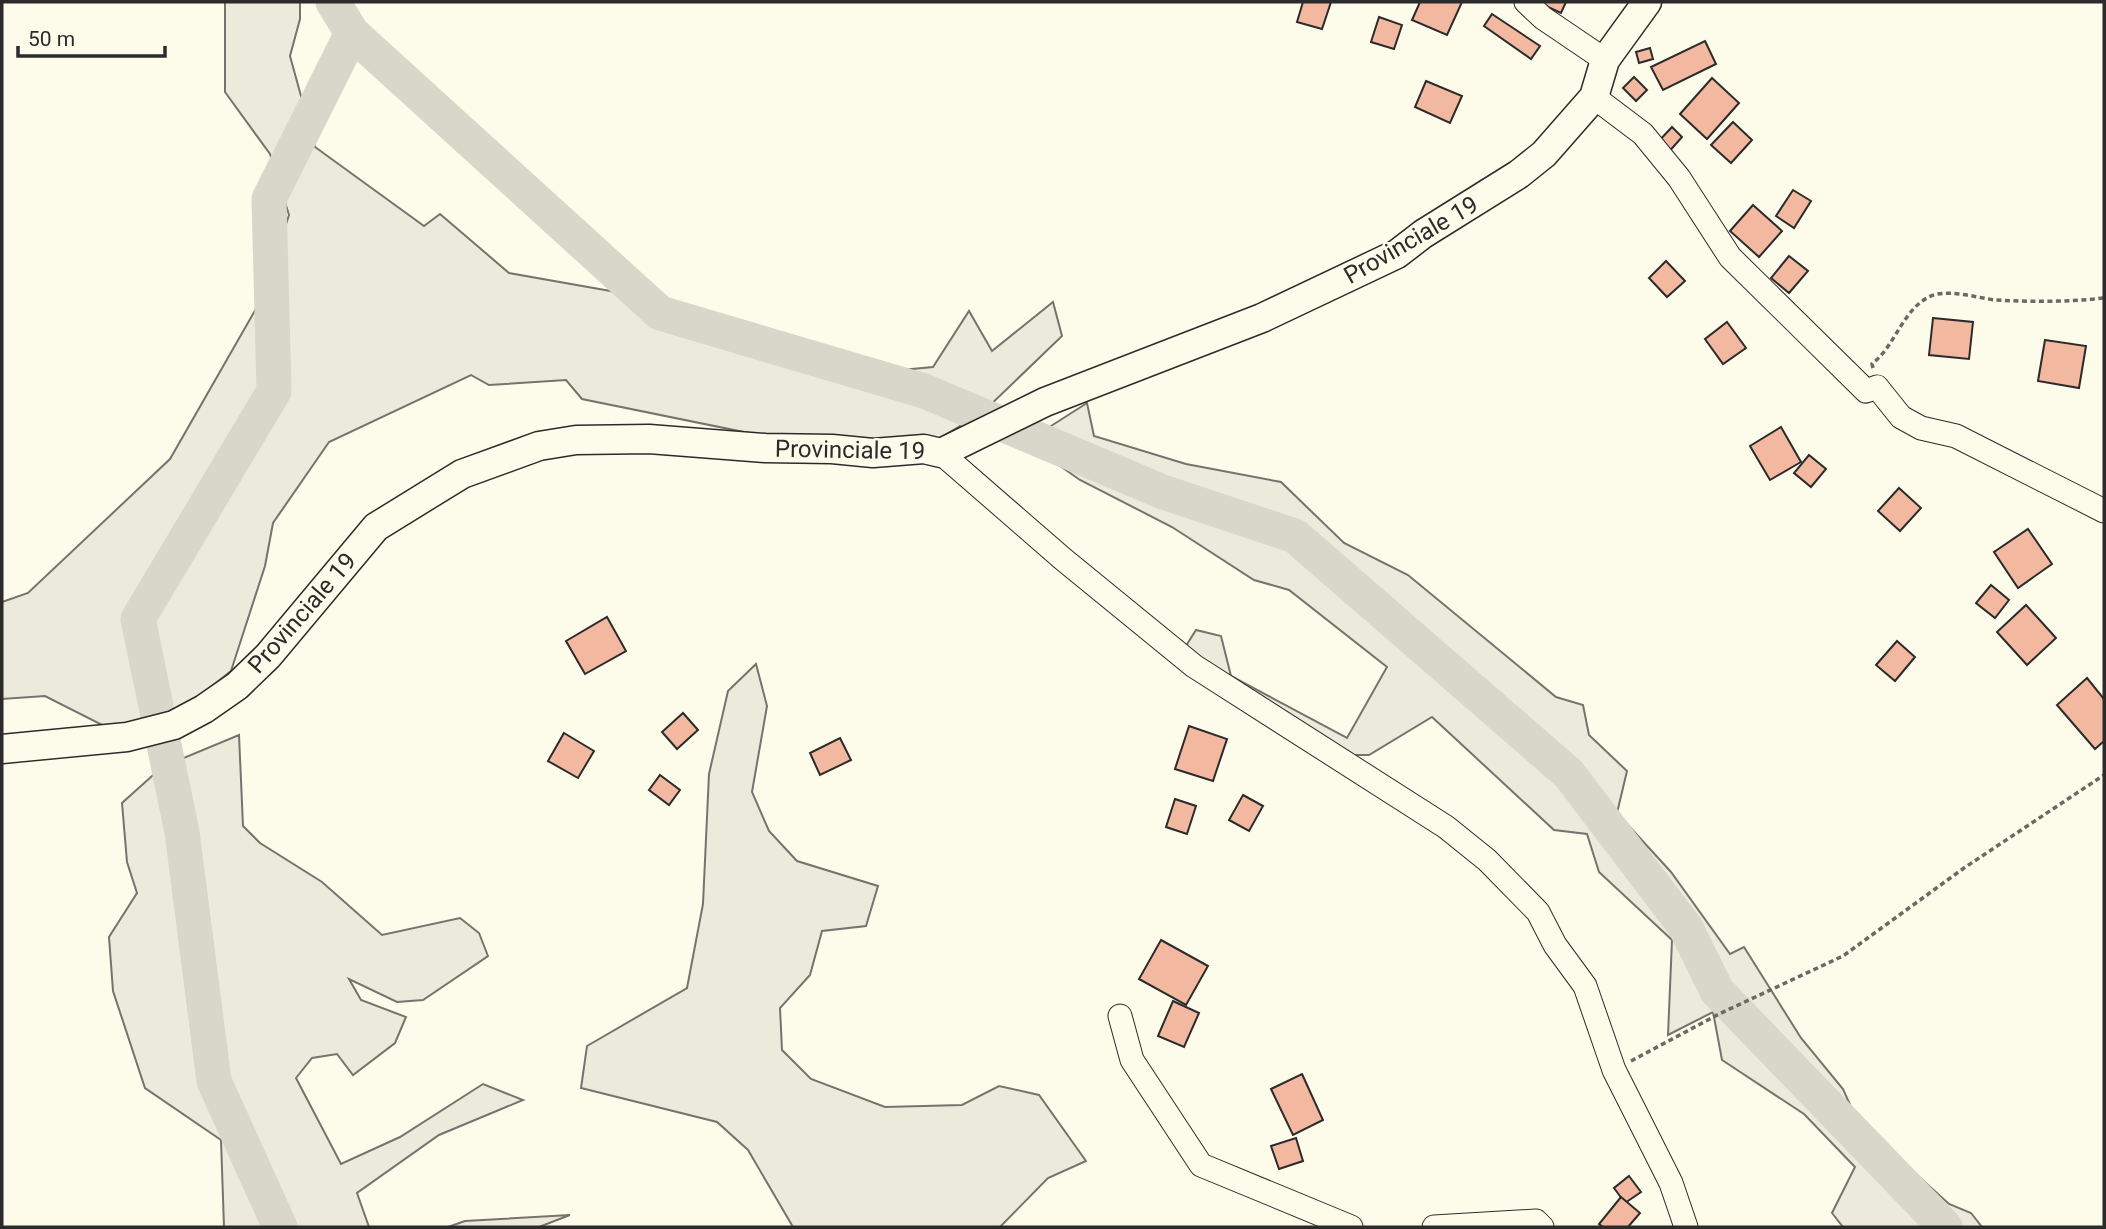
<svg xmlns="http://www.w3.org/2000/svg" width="2106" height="1229" viewBox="0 0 2106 1229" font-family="Roboto,sans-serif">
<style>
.green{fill:#ecebdb;stroke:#74746e;stroke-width:2}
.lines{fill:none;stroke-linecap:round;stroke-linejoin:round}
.river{stroke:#d8d7c9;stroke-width:35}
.building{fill:#f2b8a0;stroke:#2b2b2b;stroke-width:2}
.minor-casing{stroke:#2b2b2b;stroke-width:25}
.major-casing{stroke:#2b2b2b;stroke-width:31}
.path{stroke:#6a6964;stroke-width:3.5;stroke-dasharray:5 3.5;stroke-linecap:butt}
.minor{stroke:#fdfbea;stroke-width:23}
.major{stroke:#fdfbea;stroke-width:28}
.labels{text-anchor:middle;stroke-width:5;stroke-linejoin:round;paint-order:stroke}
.street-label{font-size:24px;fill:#2b2b2b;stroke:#fdfbea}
</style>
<rect width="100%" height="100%" fill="#fdfbea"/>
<g class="green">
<polygon points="225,2 300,2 300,19 290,56 315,147 424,226 440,214 509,273 650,298 826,377 933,367 969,311 992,351 1053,302 1062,336 983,412 912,455 783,440 582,399 566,380 489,385 471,375 329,442 273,523 265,566 231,671 177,714 108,728 45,696 2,699 2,602 28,593 170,459 261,300 289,215 270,154 225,92"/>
<polygon points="1087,403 1094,436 1186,464 1281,482 1344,543 1408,575 1556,697 1583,705 1589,735 1627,771 1617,813 1671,872 1730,954 1744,947 1801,1038 1843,1089 1864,1136 1873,1135 1949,1204 1971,1213 1982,1227 1843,1227 1832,1213 1855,1167 1804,1114 1722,1060 1713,1012 1668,1035 1672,940 1599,872 1587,834 1554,830 1432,717 1369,755 1326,755 1184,649 1196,630 1221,636 1231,676 1347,738 1387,667 1289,590 1254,580 1172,527 1080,480 1026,442"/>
<polygon points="756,664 767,706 752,792 769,831 797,861 878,886 866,926 822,931 810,975 780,1008 782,1050 811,1079 885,1107 962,1105 999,1086 1039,1095 1086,1161 1048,1178 1000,1227 793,1227 748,1150 717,1122 581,1088 587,1046 687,988 703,904 709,774 728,691"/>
<polygon points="239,735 243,826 260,843 322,882 382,935 460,918 479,933 488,956 423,1000 397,1002 349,979 361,1000 406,1017 395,1043 353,1075 337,1054 312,1058 296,1078 341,1164 400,1137 483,1084 523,1100 439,1135 357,1193 369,1227 224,1227 221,1140 145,1088 113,991 109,937 137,893 127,862 122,803 162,767"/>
<polygon points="570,1215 539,1227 448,1227 465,1221"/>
</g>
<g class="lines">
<g class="river">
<polyline points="333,2 352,33 660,313 924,391 1163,492 1295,536 1569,774 1686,928 1717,991 1945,1227"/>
<polyline points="280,1227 214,1081 182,832 138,619 274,391 269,199 352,33"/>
</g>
</g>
<g class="building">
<polygon points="1303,2 1331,2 1322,29 1297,22"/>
<polygon points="1420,2 1462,2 1447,35 1412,20"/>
<polygon points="1537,2 1566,2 1561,13"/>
<polygon points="1492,14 1540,46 1531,59 1484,26"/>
<polygon points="1379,17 1402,25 1394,49 1371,42"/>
<polygon points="1705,41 1716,64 1663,90 1651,67"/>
<polygon points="1650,48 1653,59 1639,63 1636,52"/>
<polygon points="1634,77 1647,90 1636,101 1623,88"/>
<polygon points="1712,78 1739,103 1707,139 1680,114"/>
<polygon points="1426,81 1462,96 1450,123 1415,107"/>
<polygon points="1733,122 1752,140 1731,163 1711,145"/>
<polygon points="1672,127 1682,137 1667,154 1656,144"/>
<polygon points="1793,190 1811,201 1794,228 1776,216"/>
<polygon points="1753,205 1782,231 1759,257 1730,231"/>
<polygon points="1789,256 1808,271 1789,293 1771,278"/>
<polygon points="1666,261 1685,281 1667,297 1649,278"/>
<polygon points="1933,318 1973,322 1969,359 1929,355"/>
<polygon points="1727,322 1746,348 1723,364 1705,339"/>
<polygon points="2045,340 2086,346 2079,388 2038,381"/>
<polygon points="1781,427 1801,462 1770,480 1750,446"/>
<polygon points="1809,455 1826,469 1811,487 1794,473"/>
<polygon points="1899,488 1921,508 1900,531 1878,511"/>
<polygon points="2028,529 2052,564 2018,588 1994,552"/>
<polygon points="1991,585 2009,600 1995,618 1976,603"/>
<polygon points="2026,605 2056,638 2027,665 1997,632"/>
<polygon points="607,617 626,651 585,674 566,641"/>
<polygon points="1897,641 1915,657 1895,681 1876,665"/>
<polygon points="2087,678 2104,699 2104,741 2095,749 2057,705"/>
<polygon points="683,713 698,730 677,749 662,732"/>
<polygon points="1189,726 1227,739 1213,781 1175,769"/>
<polygon points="564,733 594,751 578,778 548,761"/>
<polygon points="840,738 851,760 820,775 810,753"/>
<polygon points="660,775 680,790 669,805 649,790"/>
<polygon points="1243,795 1263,806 1249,831 1229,820"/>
<polygon points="1175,799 1196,806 1187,834 1166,827"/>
<polygon points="1161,940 1208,966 1186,1005 1139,979"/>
<polygon points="1173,1001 1199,1013 1184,1047 1158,1036"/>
<polygon points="1302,1074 1323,1120 1293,1135 1271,1089"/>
<polygon points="1296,1138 1303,1161 1279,1169 1271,1146"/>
<polygon points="1629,1176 1641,1192 1625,1203 1614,1188"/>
<polygon points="1621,1197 1640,1213 1628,1227 1603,1227 1599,1224"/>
</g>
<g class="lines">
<g class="minor-casing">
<g id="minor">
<polyline points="1526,2 1543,18 1605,60"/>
<polyline points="1594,97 1643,134 1679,178 1730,257 1866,391 1877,387 1901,417 1921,428 1956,436 2104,511"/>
<polyline points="941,453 1063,559 1194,666 1446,827 1487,860 1538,912 1555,945 1585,986 1614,1070 1671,1183 1686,1227"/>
<polyline points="1120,1016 1132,1060 1201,1165 1351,1227"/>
<polyline points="1434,1227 1536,1221 1542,1227"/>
</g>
</g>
<g class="major-casing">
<polyline id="major" points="2,749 127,737 174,725 204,709 237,686 268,656 376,527 462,474 539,446 576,440 649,439 765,448 832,449 873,453 924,449 941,453 1045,402 1262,318 1397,254 1423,234 1519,174 1544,154 1594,97 1605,60 1647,2"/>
</g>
<g class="path">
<path d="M1873,368l-1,-4c23,-18 30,-52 55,-66 18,-11 49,0 69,2 36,2 72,2 108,-2"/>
<polyline points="1631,1061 1719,1014 1843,956 1964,868 2104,775"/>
</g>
<use href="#minor" class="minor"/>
<use href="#major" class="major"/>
</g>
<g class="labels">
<g class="street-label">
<text transform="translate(1411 240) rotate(-30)" y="8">Provinciale 19</text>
<text transform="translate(850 450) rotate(1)" y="8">Provinciale 19</text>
<text transform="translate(302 613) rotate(-49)" y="8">Provinciale 19</text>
</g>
</g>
<rect width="2106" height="1229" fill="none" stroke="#2b2b2b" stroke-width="7"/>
<path d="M18 46v10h147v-10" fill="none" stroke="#2b2b2b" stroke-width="3.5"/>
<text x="28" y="46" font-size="21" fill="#2b2b2b" stroke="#fdfbea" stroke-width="5" paint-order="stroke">50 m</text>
</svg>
